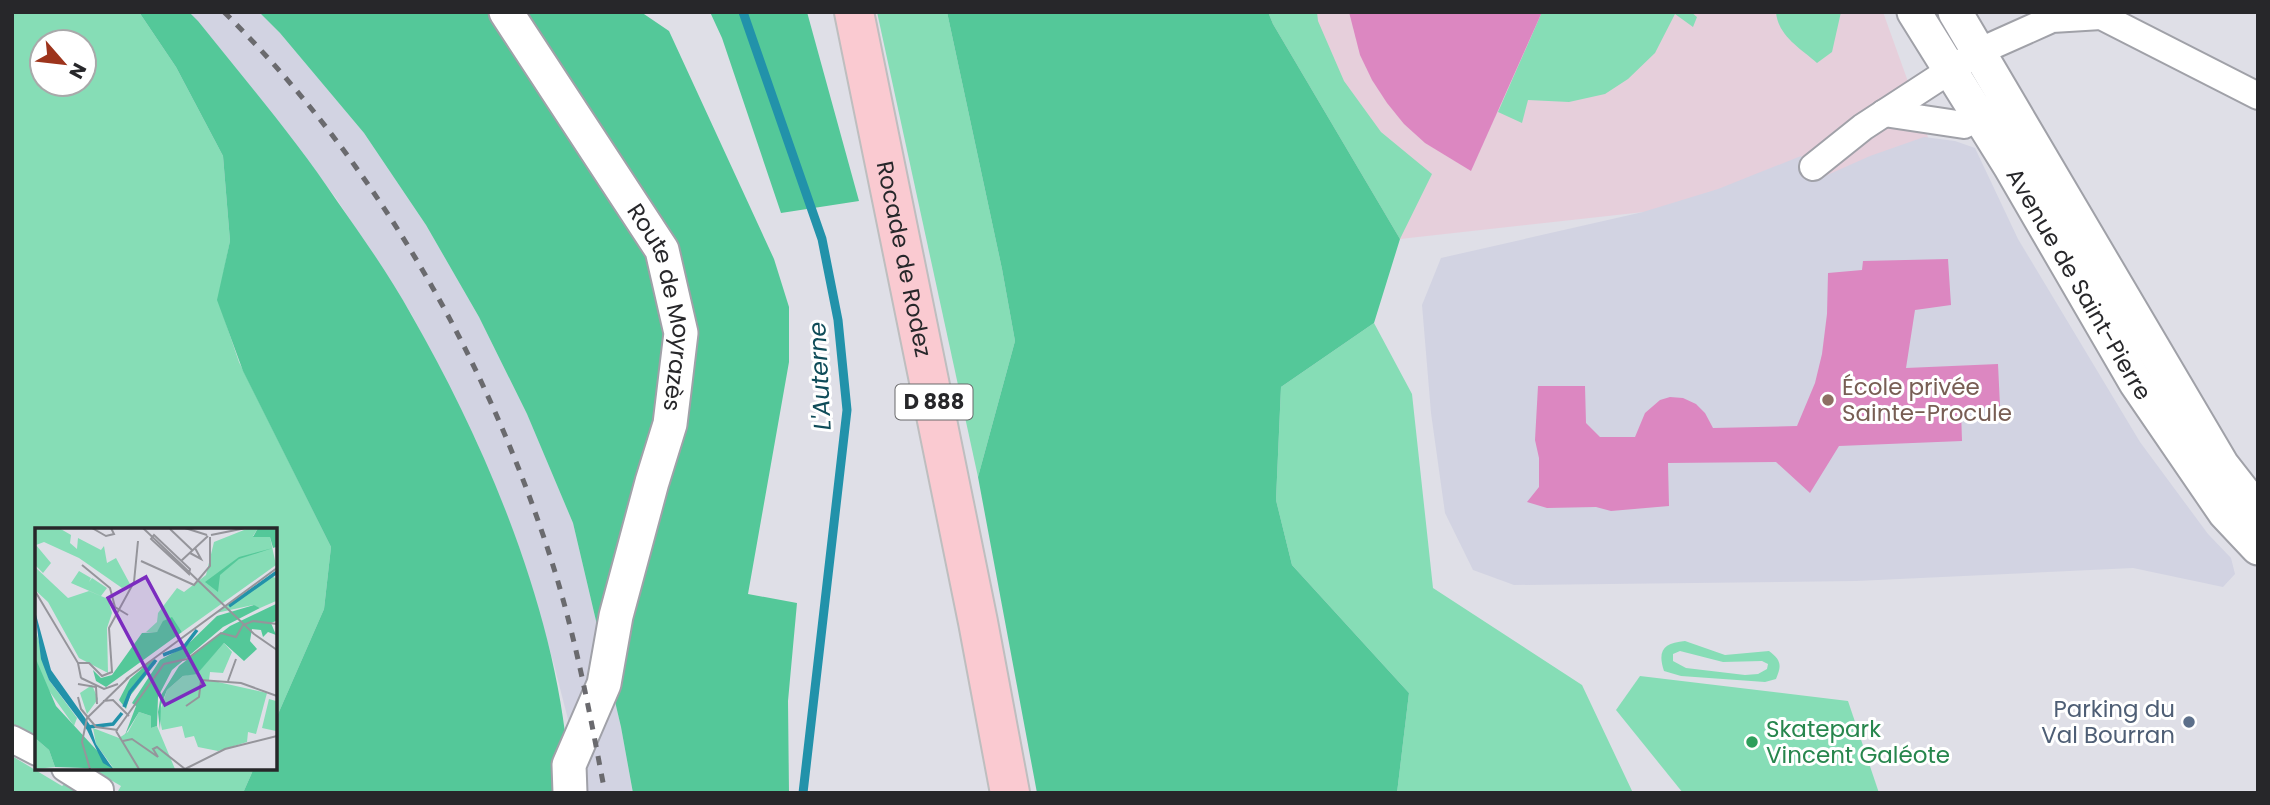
<svg xmlns="http://www.w3.org/2000/svg" width="2270" height="805" viewBox="0 0 2270 805" font-family="Poppins,sans-serif">
<style>
.industrial{fill:#e6cfdb}
.built{fill:#d2d3e2}
.green{fill:#86ddb6;fill-rule:evenodd}
.forest{fill:#54c899}
.lines{fill:none;stroke-linecap:round;stroke-linejoin:round}
.stream{stroke:#2292aa;stroke-width:9}
.building{fill:#dc87c1}
.minor-casing{stroke:#a0a1a8;stroke-width:30}
.tertiary-casing{stroke:#a0a1a8;stroke-width:37}
.primary-casing{stroke:#bebebf;stroke-width:42}
.minor{stroke:#fff;stroke-width:26}
.tertiary{stroke:#fff;stroke-width:33}
.primary{stroke:#facad1;stroke-width:38}
.rail{stroke:#6a6a6e;stroke-width:5;stroke-dasharray:9 9;stroke-linecap:butt}
.education-dot{fill:#8d6e63;stroke:#fff;stroke-width:2.5}
.service-dot{fill:#5c6f8a;stroke:#fff;stroke-width:2.5}
.leisure-dot{fill:#2e9e5b;stroke:#fff;stroke-width:2.5}
.labels{text-anchor:middle;stroke-width:6;stroke-linejoin:round;paint-order:stroke}
.shield{fill:#fff;stroke:#68686a;stroke-width:2}
.shield-label{font-size:21px;font-weight:bold;fill:#27272a}
.street-label{font-size:23px;fill:#27272a;stroke:#fff}
.education-label{font-size:23px;fill:#785e54;stroke:#fff;text-anchor:start}
.service-label{font-size:23px;fill:#4e5e75;stroke:#fff;text-anchor:end}
.leisure-label{font-size:23px;fill:#27864d;stroke:#fff;text-anchor:start}
.water-label{font-size:24px;font-style:italic;fill:#0f4c59;stroke:#fff}
.inset-river{fill:none;stroke:#2292aa;stroke-width:3.5}
.inset-road{fill:none;stroke:#95959b;stroke-width:2}
.view{fill:#7b2cbf;fill-opacity:0.15;stroke:#7b2cbf;stroke-width:3.5}
.inset-edge{fill:none;stroke:#27272a;stroke-width:3.5}
</style>
<rect width="100%" height="100%" fill="#dfdfe7"/>
<polygon class="industrial" points="1268,12 1883,12 1943,179 1400,239 1273,24"/>
<g class="built">
<polygon points="189,12 259,12 280,33 364,133 426,225 479,317 527,414 573,523 621,727 633,793 587,793 553,661 522,555 476,440 412,315 336,198 266,106"/>
<polygon points="1924,137 1955,141 1975,148 2018,239 2140,442 2208,534 2231,558 2235,574 2223,587 2133,568 1856,581 1514,585 1473,570 1445,513 1431,413 1422,305 1441,258 1643,212 1718,189 1801,156 1816,180 1870,156"/>
</g>
<g class="green">
<path d="M12,12h127l37,55 47,89 7,85 -12,59 21,62 92,185 -7,62 -49,112v-191h-238v209l-25,-14zM42,42h42v42h-42z"/>
<polygon points="877,12 947,12 1002,269 1015,341 978,477"/>
<polygon points="1268,12 1317,12 1318,21 1344,81 1381,132 1432,174 1400,239 1273,24"/>
<polygon points="1542,12 1691,12 1697,17 1693,27 1675,14 1655,53 1628,79 1605,94 1569,102 1528,100 1522,123 1498,112"/>
<path d="M1776,12h65l-9,40 -15,11c-17,-15 -39,-27 -41,-51z"/>
<polygon points="1374,323 1412,394 1433,588 1582,685 1633,793 1397,793 1409,693 1292,565 1276,500 1281,387"/>
<path d="M1685,641l40,14 44,-4c12,9 13,14 7,28l-11,3 -84,-6 -17,-5c-7,-21 0,-28 21,-30zM1680,651l43,11 39,-1 6,3 -1,5 -9,5 -13,1 -59,-7 -13,-7v-7z"/>
<polygon points="1640,676 1848,701 1879,793 1683,793 1616,710"/>
<polygon points="12,756 62,786 66,783 88,793 12,793"/>
<polygon points="90,768 254,768 243,793 117,793 121,786"/>
</g>
<g class="forest">
<path d="M139,12h50l9,9c47,59 97,117 139,180 26,37 53,75 75,115 79,138 153,316 158,477h-327l11,-25h21v-47l49,-112 7,-62 -88,-176 -26,-71 13,-59 -7,-85 -47,-89z"/>
<polygon points="259,12 641,12 669,31 774,259 789,307 789,362 748,594 797,603 788,701 789,793 633,793 621,727 573,523 527,414 479,317 426,225 364,133 280,33"/>
<polygon points="710,12 807,12 859,201 781,213 722,38"/>
<polygon points="947,12 1268,12 1273,24 1400,239 1374,323 1281,387 1276,500 1292,565 1409,693 1397,793 1037,793 978,477 1015,341 1002,269"/>
</g>
<g class="lines">
<polyline class="stream" points="743,12 822,239 838,320 847,410 803,793"/>
</g>
<g class="building">
<polygon points="1349,12 1542,12 1471,171 1425,143 1404,124 1387,103 1372,80 1360,55"/>
<polygon points="1948,259 1951,305 1915,310 1906,368 1998,364 2000,406 1961,410 1962,441 1839,446 1810,493 1776,462 1668,463 1669,506 1611,511 1596,507 1547,508 1527,502 1539,487 1539,458 1535,440 1538,386 1585,386 1586,423 1600,437 1635,437 1645,413 1660,400 1670,397 1683,398 1696,404 1705,413 1713,428 1797,426 1815,383 1822,354 1827,314 1828,273 1862,270 1863,261"/>
</g>
<g class="lines">
<g class="minor-casing">
<g id="minor">
<polyline points="1884,113 1964,125 1995,106"/>
<polyline points="1813,167 1863,127 1978,52 2052,19 2101,16 2258,96"/>
<polyline points="12,739 37,752"/>
<polyline points="65,768 100,790 100,793"/>
</g>
</g>
<g class="tertiary-casing">
<g id="tertiary">
<path id="s1" d="M506,12l156,238 19,83 -11,91 -18,58 -36,134 -12,68 -35,81 1,28"/>
<path id="s2" d="M1914,12l96,154 126,217 89,130 33,35"/>
<polyline points="1955,12 2222,465 2258,511"/>
</g>
</g>
<g class="primary-casing">
<g id="primary">
<path id="s3" d="M854,12l124,610 32,171"/>
</g>
</g>
<use href="#minor" class="minor"/>
<use href="#tertiary" class="tertiary"/>
<use href="#primary" class="primary"/>
<path class="rail" d="M224,12c151,149 261,343 326,544 25,77 40,158 55,237"/>
</g>
<circle class="education-dot" cx="1828" cy="400" r="7"/>
<circle class="service-dot" cx="2189" cy="722" r="7"/>
<circle class="leisure-dot" cx="1752" cy="742" r="7"/>
<g class="labels">
<rect class="shield" x="895.5" y="384.5" width="77" height="35" rx="5"/>
<g class="shield-label">
<text x="934" y="409">D 888</text>
</g>
<g class="street-label">
<text dy="8" stroke="none"><textPath href="#s3" startOffset="252">Rocade de Rodez</textPath></text>
<text dy="8" stroke="none"><textPath href="#s2" startOffset="318">Avenue de Saint-Pierre</textPath></text>
<text dy="8" stroke="none"><textPath href="#s1" startOffset="340">Route de Moyrazès</textPath></text>
</g>
<g class="education-label">
<text x="1842" y="395">École privée<tspan x="1842" dy="26">Sainte-Procule</tspan></text>
</g>
<g class="service-label">
<text x="2175" y="717">Parking du<tspan x="2175" dy="26">Val Bourran</tspan></text>
</g>
<g class="leisure-label">
<text x="1766" y="737">Skatepark<tspan x="1766" dy="26">Vincent Galéote</tspan></text>
</g>
<g class="water-label">
<text transform="translate(820 376) rotate(-93)" y="8">L'Auterne</text>
</g>
</g>
<g transform="translate(35 528)">
<rect width="242" height="242" fill="#dfdfe7"/>
<path d="M0,0h24l12,7 -1,8 7,6 1,-11 23,12 3,-4 3,17 9,-5 14,26 -8,4 -43,-30 -35,-16 -8,3 15,18 -8,10 -8,-8zM214,0h9l-5,8 17,1 6,28 -94,67 -10,-14 -15,14h-11l11,-10 1,-9 19,-25 7,4 22,-17 8,-33zM0,39l33,31 21,-7 19,8 4,14 -5,15 1,45 -29,-15 -31,-56 -13,-12zM44,43l12,7 -2,4 3,-4 15,10 -6,8 -30,-13zM235,48l6,2v23l-16,7 -7,-3 -37,8zM0,99l14,53 28,38 -3,8 -29,-41 -10,-28zM189,115l8,9 -9,21 -13,-1 -1,8 58,13 -11,41 -8,-2 -1,10 -29,9 -20,-4 -4,-11 -9,2 -3,-12 -20,4 -3,-16 8,-24 16,-14 14,-3zM57,157l6,14 -11,15 -7,-21zM234,171l7,2v30l-14,-3zM104,184l12,4v12l6,-2 18,43h-61l-18,-25 -3,-16 26,10 9,-6zM0,210l14,12 6,17 -20,2z" fill="#86ddb6"/>
<path d="M223,0h18v19l-37,12 -19,16 -2,17 -13,-10 34,-25 34,-9 -3,-11h-17zM241,76v17l-5,2 5,12 -8,-3 -5,5 -2,-7 -9,-1 -2,12 7,8 -13,12 -20,-18 -27,31 -14,2 -16,14 -6,15 -1,25 -2,-18 3,-17 18,-29 51,-40zM219,77l6,3 -37,19 -51,43 -14,27 -1,29 -6,2v-12l-12,-4 -14,23 11,-29 -4,-3 28,-43 26,-14 31,-30zM137,89l10,15 -76,55 -10,-6 -3,-11 8,8 11,-3 30,-42 15,-1 6,-11zM0,129l21,49 58,63 -59,-2 -6,-17 -14,-12zM118,131l3,4 -26,33 -4,13 -7,-9 11,-21z" fill="#54c899"/>
<path d="M0,83l16,59 39,55 6,19 17,25 -10,-6 -16,-33 -38,-50 -8,-21z" fill="#2292aa"/>
<path class="inset-river" d="M194,78l48,-34M128,127l21,-8 13,-17M89,179l6,-15 26,-32M53,199l25,-3 9,-11"/>
<path class="inset-road" d="M57,0l14,8 8,-2 -3,-6M108,0l111,106 23,16M150,0l22,7M135,1l22,21M119,7l36,34 -1,5 -38,-35zM176,7l35,-7M155,25l11,6 -6,-11M106,33l53,24 16,-19v-29M146,33l27,-25M47,37l28,23 5,19 13,8M0,63l43,72 3,15M43,135h11l13,13 10,-4 -3,-44 25,-46 4,-41M46,150l23,11 14,-5M91,151l151,-111M193,153l8,-22M43,156l18,3 1,17M43,169l3,12 15,18 22,3M68,173l10,-1 16,16M151,178l13,-9 2,-17 40,3 36,13M81,203l48,-67 23,-5 34,-26 15,4 7,-12 10,-4 24,3M81,203l23,38M88,213l9,-2 26,18 -5,-8 4,-2 28,22M55,241l-8,-27 5,-24 42,-41M150,241l40,-20 52,-13"/>
<path class="view" d="M111,49l58,108 -39,20 -57,-107z"/>
<rect width="242" height="242" class="inset-edge"/>
</g>
<rect width="2270" height="805" fill="none" stroke="#27272a" stroke-width="28"/>
<g transform="translate(63 63) rotate(118)"><circle r="33" fill="#ffffff" stroke="#a9a9aa" stroke-width="2"/>
<path d="M0-5L12 26L0 18L-12 26Z" fill="#9d341c"/>
<text y="-10" font-size="19" font-weight="bold" text-anchor="middle" fill="#27272a">N</text>
</g>
</svg>
